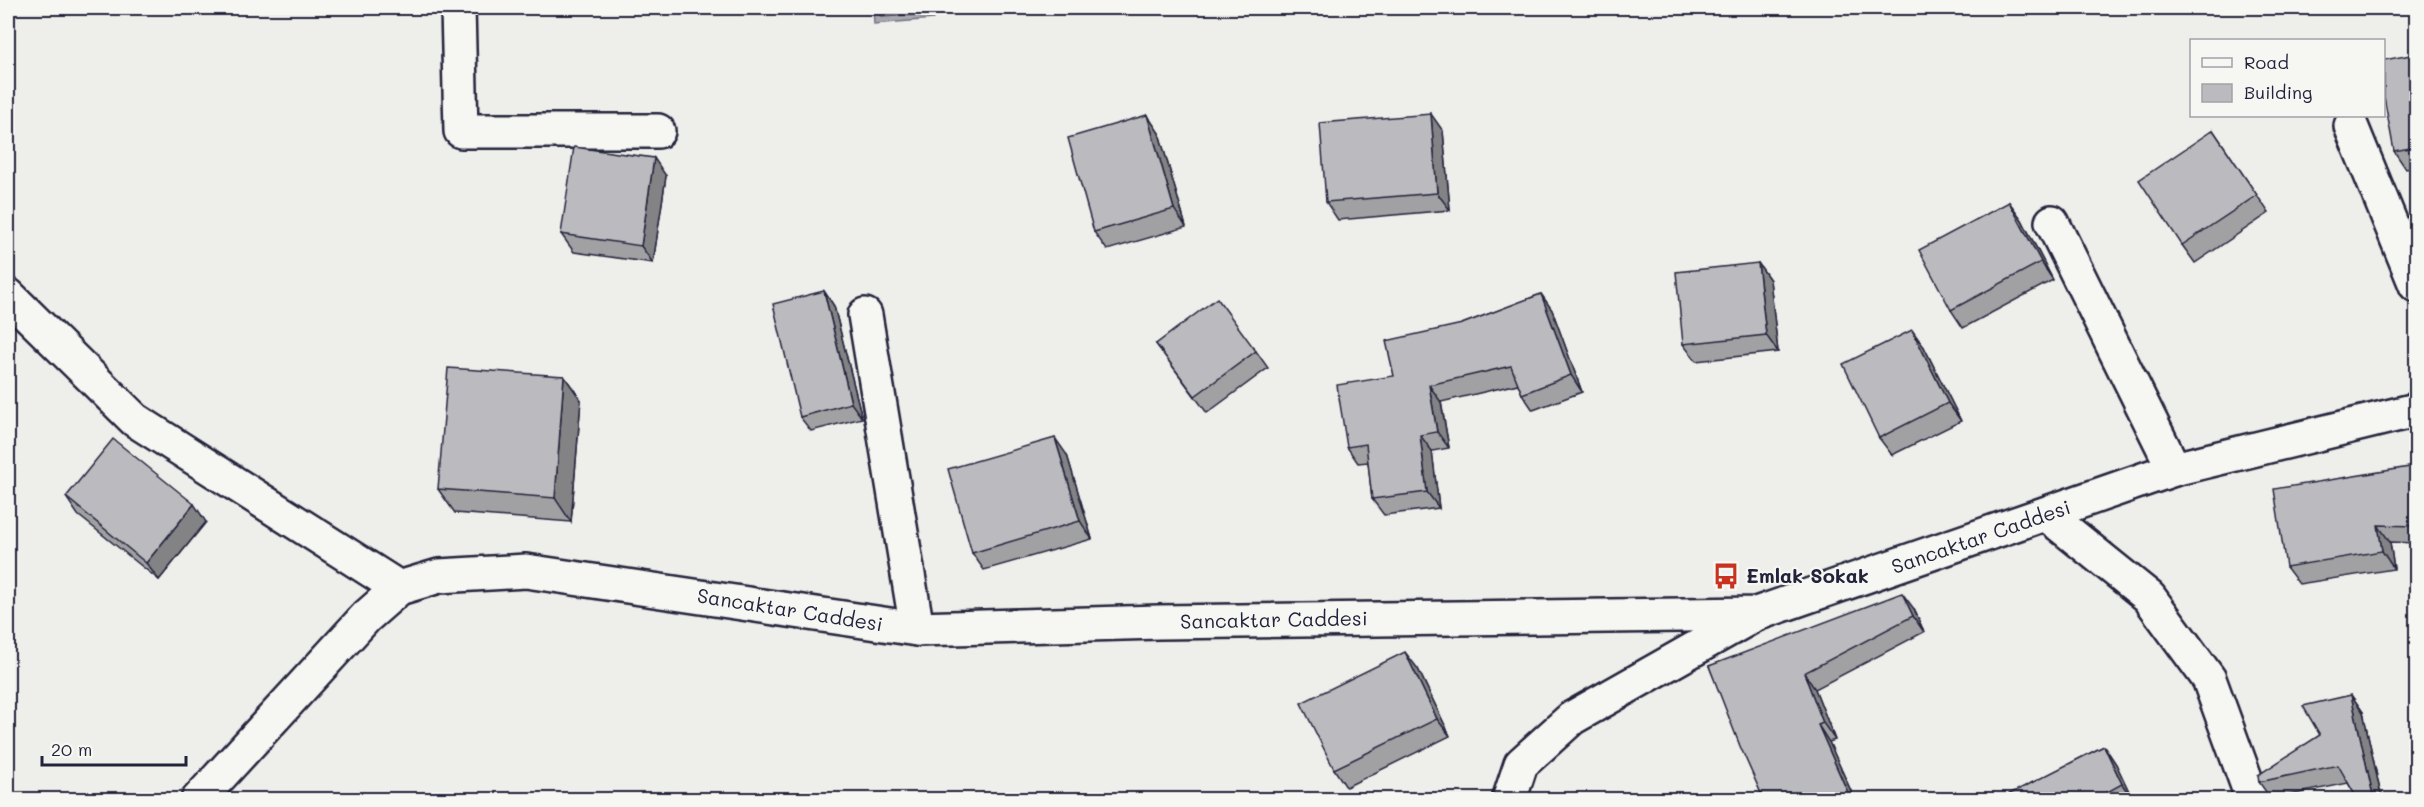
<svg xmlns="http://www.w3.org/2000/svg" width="2424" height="807" viewBox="0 0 2424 807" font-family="Mali,sans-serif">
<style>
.water{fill:#a7a7af;stroke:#727281;stroke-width:1.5}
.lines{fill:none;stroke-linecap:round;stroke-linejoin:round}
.shore{stroke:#575769;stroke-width:1.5}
.street-casing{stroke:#22223b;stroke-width:38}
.secondary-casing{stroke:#22223b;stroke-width:38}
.street{stroke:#f6f6f2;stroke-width:33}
.secondary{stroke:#f6f6f2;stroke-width:33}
.wall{fill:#a1a1a4;stroke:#22223b;stroke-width:1.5}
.shaded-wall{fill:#838386;stroke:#22223b;stroke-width:1.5}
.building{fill:#bbbbbf;stroke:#22223b;stroke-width:1.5}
.labels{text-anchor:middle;stroke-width:4.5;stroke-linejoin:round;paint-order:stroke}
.street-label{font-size:20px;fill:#22223b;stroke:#f6f6f2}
.poi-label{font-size:20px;font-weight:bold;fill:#22223b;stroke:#f6f6f2;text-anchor:start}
</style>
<rect width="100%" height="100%" fill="#eeeeeb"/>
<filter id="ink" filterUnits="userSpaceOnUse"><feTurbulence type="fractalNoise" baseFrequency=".0167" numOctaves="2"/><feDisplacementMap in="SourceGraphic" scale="12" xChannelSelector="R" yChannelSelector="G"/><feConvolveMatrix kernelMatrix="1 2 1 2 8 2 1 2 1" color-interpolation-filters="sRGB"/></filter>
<g filter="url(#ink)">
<polygon class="water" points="873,8 932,8 933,19 874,24"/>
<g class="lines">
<polyline class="shore" points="879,8 880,15 882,17 924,14 927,8"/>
<g class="street-casing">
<g id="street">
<polyline points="458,8 461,131 658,131"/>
<polyline points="2351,126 2416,285"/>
<polyline points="2052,222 2174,469"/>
<polyline points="8,295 135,420 399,588"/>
<polyline points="865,315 917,629"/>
<polyline points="2046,514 2149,597 2209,679 2253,800"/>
<polyline points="1509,800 1521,764 1572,718 1756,614"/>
</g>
</g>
<g class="secondary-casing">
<polyline id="secondary" points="198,800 366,617 399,588 439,576 526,571 917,629 1159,622 1756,614 2174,469 2416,410"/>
</g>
<use href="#street" class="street"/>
<use href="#secondary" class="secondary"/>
</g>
<g class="wall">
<polygon points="2416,54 2416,167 2406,169 2394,151"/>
<polygon points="1147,115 1159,133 1186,227 1107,250 1094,232"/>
<polygon points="2213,130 2269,213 2195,263 2182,245"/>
<polygon points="1443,131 1450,210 1338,220 1326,202"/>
<polygon points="666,176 653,263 574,252 561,234"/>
<polygon points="2009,202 2022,220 2053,280 1963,328 1951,310"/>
<polygon points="1758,263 1770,280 1778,352 1696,361 1683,344"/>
<polygon points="824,291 834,306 862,418 811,431 800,417"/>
<polygon points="1541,294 1552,310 1582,392 1533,410 1522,394 1518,384 1441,402 1449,448 1432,451 1439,508 1384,515 1372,499 1368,462 1358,463 1347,447 1394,376 1462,324"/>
<polygon points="1156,344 1256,351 1268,368 1207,413"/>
<polygon points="1924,347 1961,421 1892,455 1879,438"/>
<polygon points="564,376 581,400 571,522 455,513 438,489"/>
<polygon points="1067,455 1092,539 984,570 972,553"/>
<polygon points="2416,466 2416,543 2390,542 2394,569 2299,584 2286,567"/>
<polygon points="66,497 206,522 159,580 78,515"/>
<polygon points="1914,609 1924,632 1815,689 1835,740 1829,742 1855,800 1764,800 1709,666"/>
<polygon points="1418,669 1450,736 1346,787 1334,769"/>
<polygon points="2351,695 2363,712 2382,800 2358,800 2348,783 2271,799 2259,782 2320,735"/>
<polygon points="2104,746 2116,764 2133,800 1998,800"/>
</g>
<g class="shaded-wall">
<polygon points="1431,114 1443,131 1450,210 1437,193"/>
<polygon points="1147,115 1159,133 1186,227 1174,209"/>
<polygon points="654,158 666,176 653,263 641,246"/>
<polygon points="2009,202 2022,220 2053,280 2041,262"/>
<polygon points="1758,263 1770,280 1778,352 1766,335"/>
<polygon points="824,291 834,306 862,418 851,403"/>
<polygon points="1541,294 1552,310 1582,392 1571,375"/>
<polygon points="1912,330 1924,347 1961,421 1948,403"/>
<polygon points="564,376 581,400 571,522 555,498"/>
<polygon points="1429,385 1441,402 1449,448 1437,432"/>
<polygon points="1420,435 1432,451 1439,508 1427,492"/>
<polygon points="1055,438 1067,455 1092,539 1080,521"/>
<polygon points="194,504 206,522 159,580 146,563"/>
<polygon points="2378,525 2390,542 2394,569 2382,551"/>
<polygon points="1902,593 1914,609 1924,632 1913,616"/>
<polygon points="1405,652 1418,669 1450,736 1437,719"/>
<polygon points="1804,673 1815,689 1835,740 1823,723"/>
<polygon points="2351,695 2363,712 2382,800 2374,800"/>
<polygon points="1818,725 1829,742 1855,800 1852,800 1848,793"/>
<polygon points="2104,746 2116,764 2133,800 2122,784"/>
</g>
<g class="building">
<polygon points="2416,54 2416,147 2394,151 2384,97 2384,60"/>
<polygon points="1431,114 1437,193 1326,202 1320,123"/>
<polygon points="1147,115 1174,209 1094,232 1068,138"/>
<polygon points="2213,130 2257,195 2182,245 2139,180"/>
<polygon points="574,147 654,158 641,246 561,234"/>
<polygon points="2009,202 2041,262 1951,310 1919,250"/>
<polygon points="1758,263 1766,335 1683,344 1676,272"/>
<polygon points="824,291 851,403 800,417 773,304"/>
<polygon points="1541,294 1571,375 1522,394 1511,366 1429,385 1437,432 1420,435 1427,492 1372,499 1366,444 1347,447 1337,385 1394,376 1386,341 1462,324"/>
<polygon points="1217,298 1256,351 1195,396 1156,344"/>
<polygon points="1912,330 1948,403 1879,438 1843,364"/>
<polygon points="448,368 564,376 555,498 438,489"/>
<polygon points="1055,438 1080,521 972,553 948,469"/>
<polygon points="113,439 194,504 146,563 66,497"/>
<polygon points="2416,466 2416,526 2378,525 2382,551 2286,567 2274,489"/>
<polygon points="1902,593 1913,616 1804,673 1823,723 1818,725 1848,793 1834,800 1764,800 1740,746 1709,666"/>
<polygon points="1405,652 1437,719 1334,769 1301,703"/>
<polygon points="2351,695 2374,800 2358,800 2338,765 2259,782 2258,775 2320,735 2303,706"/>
<polygon points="2104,746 2122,784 2093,800 1998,800"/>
</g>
</g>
<defs>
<g id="bus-bare" transform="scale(2.07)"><path d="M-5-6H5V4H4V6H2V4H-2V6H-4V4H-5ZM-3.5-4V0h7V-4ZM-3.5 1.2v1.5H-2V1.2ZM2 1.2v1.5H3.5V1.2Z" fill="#c8321e" stroke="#f6f6f2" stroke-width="2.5" paint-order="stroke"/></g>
</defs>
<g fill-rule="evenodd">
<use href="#bus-bare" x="1726" y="576"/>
</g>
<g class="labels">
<g class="street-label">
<text transform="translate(1981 537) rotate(-19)" y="7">Sancaktar Caddesi</text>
<text transform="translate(790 610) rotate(9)" y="7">Sancaktar Caddesi</text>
<text transform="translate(1274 620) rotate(-1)" y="7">Sancaktar Caddesi</text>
</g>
<g class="poi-label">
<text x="1746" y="583">Emlak Sokak</text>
</g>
</g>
<rect width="2424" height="807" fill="none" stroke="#f6f6f2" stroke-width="30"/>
<rect x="15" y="15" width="2394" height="777" fill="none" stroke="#22223b" stroke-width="2" filter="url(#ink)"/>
<rect x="2190" y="39" width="195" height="78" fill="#f6f6f2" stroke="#a1a1a9" stroke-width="1.5"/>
<rect x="2202" y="58" width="30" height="9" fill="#f6f6f2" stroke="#a1a1a9" stroke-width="1.5"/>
<text x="2244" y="69" font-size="18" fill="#22223b">Road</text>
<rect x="2202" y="84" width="30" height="18" fill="#bbbbbf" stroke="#a1a1a9" stroke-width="1.5"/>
<text x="2244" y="99" font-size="18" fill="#22223b">Building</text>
<path d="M42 756v9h144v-9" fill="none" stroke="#22223b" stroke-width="3"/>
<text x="51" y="756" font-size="18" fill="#22223b" stroke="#f6f6f2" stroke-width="4.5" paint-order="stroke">20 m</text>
</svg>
